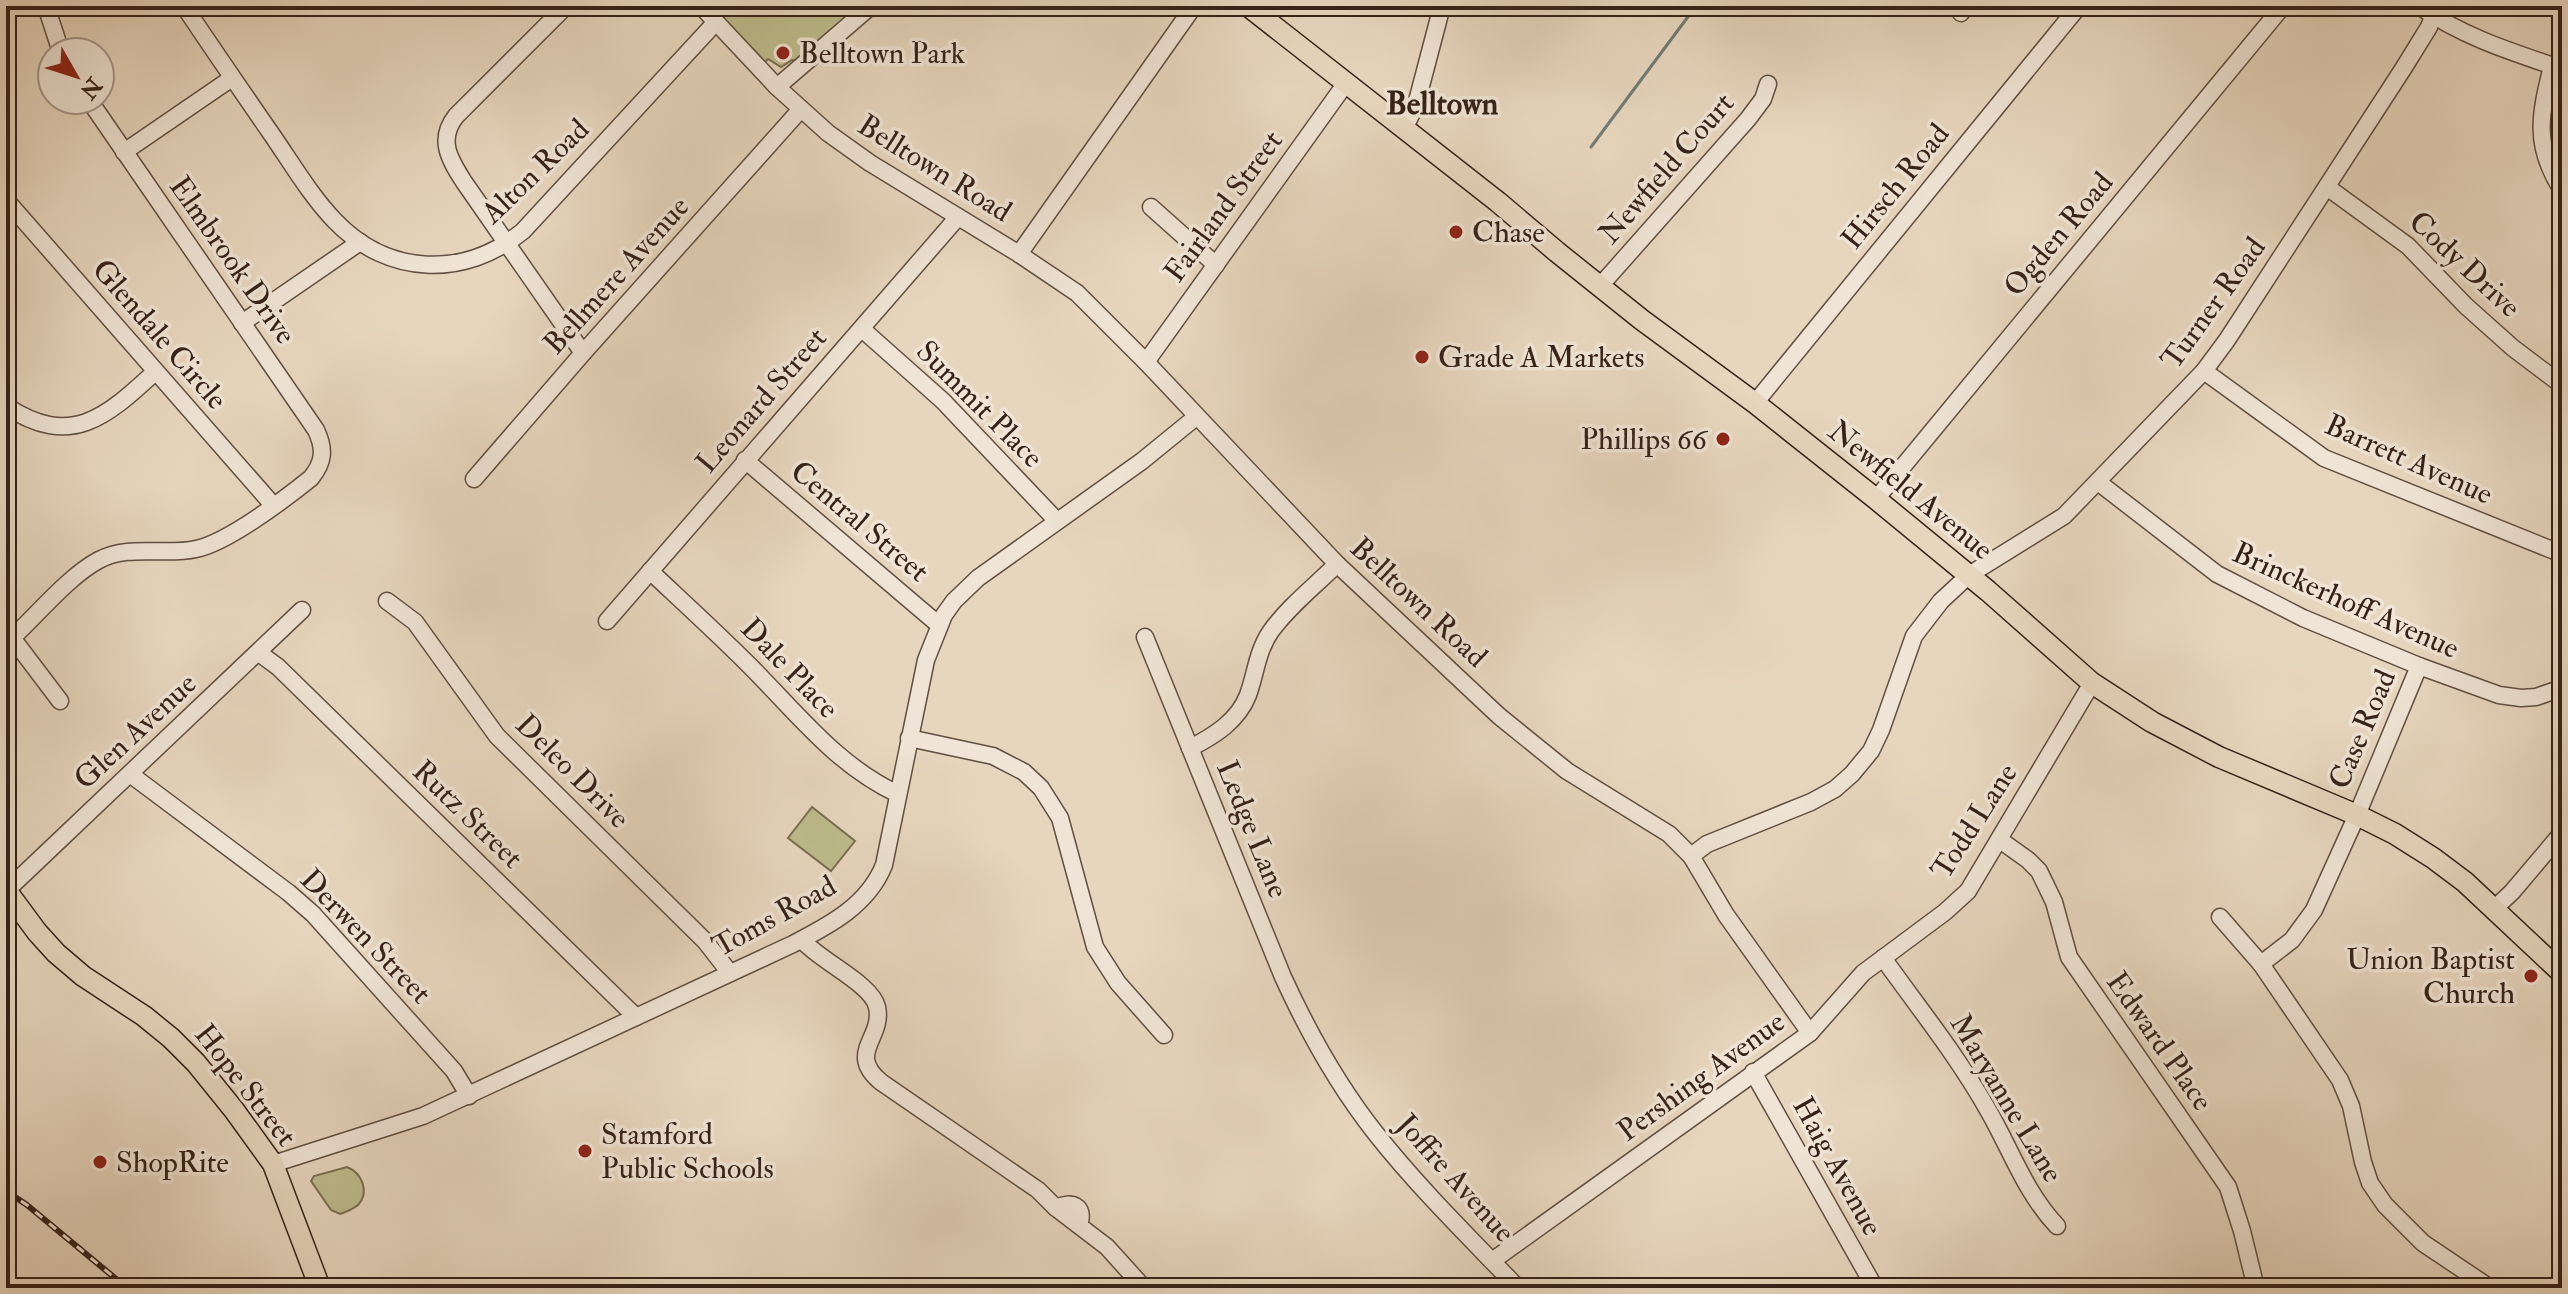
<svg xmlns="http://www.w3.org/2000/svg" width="2568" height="1294" viewBox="0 0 2568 1294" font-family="'IM FELL Double Pica',serif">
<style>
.green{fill:#bdbc8c;stroke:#7a6f52;stroke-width:2}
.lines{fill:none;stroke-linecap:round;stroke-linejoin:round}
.stream{stroke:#707c77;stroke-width:3}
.minor-casing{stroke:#624f42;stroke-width:19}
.major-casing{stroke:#362219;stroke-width:23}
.minor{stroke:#efe4d5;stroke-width:16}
.major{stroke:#e7d6be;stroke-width:20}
.rail-casing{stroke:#362219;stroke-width:6}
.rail{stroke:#efe4d5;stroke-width:3;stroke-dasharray:9;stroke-linecap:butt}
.poi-dot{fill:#8f2418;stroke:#efe4d5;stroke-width:3}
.labels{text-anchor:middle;stroke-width:7;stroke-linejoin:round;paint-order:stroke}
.poi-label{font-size:30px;fill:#362219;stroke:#efe4d5;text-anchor:start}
.street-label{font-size:30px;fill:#362219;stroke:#efe4d5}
.neighbourhood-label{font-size:32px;font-weight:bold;fill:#362219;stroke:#efe4d5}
</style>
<rect width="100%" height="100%" fill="#e7d6be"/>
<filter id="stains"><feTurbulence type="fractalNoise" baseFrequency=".0025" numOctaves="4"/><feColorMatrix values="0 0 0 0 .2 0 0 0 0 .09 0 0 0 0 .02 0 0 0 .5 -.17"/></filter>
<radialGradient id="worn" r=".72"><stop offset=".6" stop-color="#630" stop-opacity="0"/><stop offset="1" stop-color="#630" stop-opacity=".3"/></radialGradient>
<g class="green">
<polygon points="710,6 861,6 794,61 792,60 781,67 768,59 765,62"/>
<polygon points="812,807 855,841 831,871 788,838"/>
<path d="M347,1167c15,6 23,25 11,38 -5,4 -12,7 -18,9l-9,-4 -20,-29 3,-5z"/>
</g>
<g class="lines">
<polyline class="stream" points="1591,147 1696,6"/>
<g class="minor-casing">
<g id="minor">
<polyline points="46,6 61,52"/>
<path d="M184,6c28,42 57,84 86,126 21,30 40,63 65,89 53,55 129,58 188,10l192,-208"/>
<path d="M566,6l-110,110c-19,24 -6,44 8,66l119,171"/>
<polyline points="701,6 777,87 828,133 870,163 1019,254 1077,293 1146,362 1337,564 1499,716 1567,771 1669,834 1691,856 1707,844 1811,802 1835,789 1852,774 1871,751 1881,730 1914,636 1941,601 1969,575 2064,516 2204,371 2227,340 2403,69 2429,27 2437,6"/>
<polyline points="1956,6 1961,13"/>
<path d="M2419,6c44,31 93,46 143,63"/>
<path d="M2552,66c-12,49 -19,79 10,124"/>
<polyline points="777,87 871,6"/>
<polyline points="1404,129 1416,105 1442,6"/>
<polyline points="124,152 232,78"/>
<polyline points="2327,187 2408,246 2466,306 2513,348 2562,385"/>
<polyline points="6,200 273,505"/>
<polyline points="1151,207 1216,265"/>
<polyline points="1019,254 1194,6"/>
<polyline points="1600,286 1748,119 1763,99 1768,84"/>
<polyline points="242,323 360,242"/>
<polyline points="862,329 943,401 1057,521"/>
<polyline points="1146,362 1346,83"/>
<polyline points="2204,371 2324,458 2562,554"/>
<polyline points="1755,403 2079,6"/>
<path d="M6,406c65,43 100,11 149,-34"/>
<polyline points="745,460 939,625"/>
<polyline points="474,479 583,353 801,109"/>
<polyline points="2098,482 2217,574 2303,618 2419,666 2499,695 2521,698 2536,697 2562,688"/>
<polyline points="1876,499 2283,6"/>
<path d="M650,571c33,31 67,62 99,94 47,47 88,101 149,129"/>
<polyline points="387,601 415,622 497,736 705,941 730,973"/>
<polyline points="607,621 958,217"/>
<polyline points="7,631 60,701"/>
<path d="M1145,637l138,340c26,57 55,109 94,158 42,53 94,104 141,153"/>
<path d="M12,638c25,-23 58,-63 87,-78 30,-16 66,-4 97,-11 31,-6 89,-50 115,-71 13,-16 14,-29 5,-48l-227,-330"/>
<polyline points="259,653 278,667 636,1017"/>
<polyline points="909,738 993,756 1024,772 1041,788 1060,818 1095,947 1118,983 1164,1035"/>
<path d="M1190,748c24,-12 48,-27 58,-53 8,-22 9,-44 23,-64 18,-25 44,-45 66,-67"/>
<polyline points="130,774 289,893 313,914 454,1071 469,1096"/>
<polyline points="2000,840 2028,860 2039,871 2054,902 2069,957 2228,1187 2242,1231 2256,1288"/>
<polyline points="1691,856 1726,915 1810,1033"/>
<polyline points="6,891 302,610"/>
<polyline points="2495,908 2512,892 2562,833"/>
<polyline points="2220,917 2261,964 2340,1080 2351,1106 2363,1162 2370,1183 2385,1205 2423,1243 2490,1288"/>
<path d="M802,940c18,21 70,44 75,67 7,31 -31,46 4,75l157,108 18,18 51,39 37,41"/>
<path d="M1883,958c36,50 75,99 105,152 23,40 37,82 69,116"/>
<polyline points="2261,964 2292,940 2314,910 2357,815 2419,666"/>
<polyline points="1753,1072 1875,1288"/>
<path d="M273,1164l150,-48 370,-172c37,-19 75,-39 91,-79l42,-205 18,-45 10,-14 24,-23 164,-117 54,-44"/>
<path d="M1056,1208c15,-8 30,-2 23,17"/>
<polyline points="1492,1261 1810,1033 1863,973 1945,912 1968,891 2092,683"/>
</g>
</g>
<g class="major-casing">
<g id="major">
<polyline points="1248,6 1498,202 1557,252 1642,320 1755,403 1876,499 1988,591 2092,683 2152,722 2219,757 2357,815 2395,834 2433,858 2465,882 2562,973"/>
<polyline points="6,890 37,932 56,953 83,976 144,1016 171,1038 196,1063 234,1110 273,1164 320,1288"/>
</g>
</g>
<use href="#minor" class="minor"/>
<use href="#major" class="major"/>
<g class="rail-casing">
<polyline id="rail" points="6,1191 27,1205 127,1288"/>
</g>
<use href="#rail" class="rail"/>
</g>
<g class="poi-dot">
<circle cx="783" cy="53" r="8"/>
<circle cx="1456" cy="232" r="8"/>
<circle cx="1422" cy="357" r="8"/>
<circle cx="1723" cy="439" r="8"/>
<circle cx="2531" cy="976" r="8"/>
<circle cx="585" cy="1151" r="8"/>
<circle cx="100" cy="1162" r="8"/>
</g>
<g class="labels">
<g class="poi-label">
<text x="799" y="63">Belltown Park</text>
<text x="1472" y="242">Chase</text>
<text x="1438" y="367">Grade A Markets</text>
<text x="1707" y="449" text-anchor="end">Phillips 66</text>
<text x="2515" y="969" text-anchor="end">Union Baptist<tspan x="2515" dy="34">Church</tspan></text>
<text x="601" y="1144">Stamford<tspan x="601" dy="34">Public Schools</tspan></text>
<text x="116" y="1172">ShopRite</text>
</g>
<g class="street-label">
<text transform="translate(935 168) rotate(32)" y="10">Belltown Road</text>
<text transform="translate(1666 168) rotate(-49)" y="10">Newfield Court</text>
<text transform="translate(535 171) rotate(-44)" y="10">Alton Road</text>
<text transform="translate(1895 186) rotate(-51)" y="10">Hirsch Road</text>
<text transform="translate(1223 206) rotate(-54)" y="10">Fairland Street</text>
<text transform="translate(2058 234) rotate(-50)" y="10">Ogden Road</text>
<text transform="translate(233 260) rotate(55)" y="10">Elmbrook Drive</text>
<text transform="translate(2465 264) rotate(43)" y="10">Cody Drive</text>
<text transform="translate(616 275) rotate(-48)" y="10">Bellmere Avenue</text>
<text transform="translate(2213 303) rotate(-54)" y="10">Turner Road</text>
<text transform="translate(160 334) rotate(49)" y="10">Glendale Circle</text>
<text transform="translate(761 400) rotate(-49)" y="10">Leonard Street</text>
<text transform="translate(980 404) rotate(45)" y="10">Summit Place</text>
<text transform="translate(2409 459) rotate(24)" y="10">Barrett Avenue</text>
<text transform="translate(1911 490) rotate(39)" y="10">Newfield Avenue</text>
<text transform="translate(860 521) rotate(40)" y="10">Central Street</text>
<text transform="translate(2346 600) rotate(24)" y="10">Brinckerhoff Avenue</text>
<text transform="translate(1419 602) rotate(43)" y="10">Belltown Road</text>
<text transform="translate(790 668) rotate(46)" y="10">Dale Place</text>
<text transform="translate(2362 729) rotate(-67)" y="10">Case Road</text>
<text transform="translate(135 731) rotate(-43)" y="10">Glen Avenue</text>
<text transform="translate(573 771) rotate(45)" y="10">Deleo Drive</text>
<text transform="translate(468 814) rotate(44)" y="10">Rutz Street</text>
<text transform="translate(1974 821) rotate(-57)" y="10">Todd Lane</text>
<text transform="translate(1253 829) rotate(68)" y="10">Ledge Lane</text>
<text transform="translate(774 916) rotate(-29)" y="10">Toms Road</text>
<text transform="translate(366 936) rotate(46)" y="10">Derwen Street</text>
<text transform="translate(2160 1041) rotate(55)" y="10">Edward Place</text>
<text transform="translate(1701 1076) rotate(-36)" y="10">Pershing Avenue</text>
<text transform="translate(246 1085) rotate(52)" y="10">Hope Street</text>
<text transform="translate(2007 1098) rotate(59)" y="10">Maryanne Lane</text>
<text transform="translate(1838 1166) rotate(61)" y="10">Haig Avenue</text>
<text transform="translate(1456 1178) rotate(48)" y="10">Joffre Avenue</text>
</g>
<g class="neighbourhood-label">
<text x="1442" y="114">Belltown</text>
</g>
</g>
<rect width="2568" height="1294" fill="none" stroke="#e7d6be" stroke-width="32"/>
<rect x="8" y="8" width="2552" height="1278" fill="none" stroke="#362219" stroke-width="4"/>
<rect x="16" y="16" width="2536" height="1262" fill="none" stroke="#362219" stroke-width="2"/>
<g transform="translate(76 76) rotate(129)"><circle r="38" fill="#efe4d5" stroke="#a5968a" stroke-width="2"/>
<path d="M0-6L14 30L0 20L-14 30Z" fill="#8f2418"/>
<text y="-12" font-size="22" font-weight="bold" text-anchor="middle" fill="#362219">N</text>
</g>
<rect width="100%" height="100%" filter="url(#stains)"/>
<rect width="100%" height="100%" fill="url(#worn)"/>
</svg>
